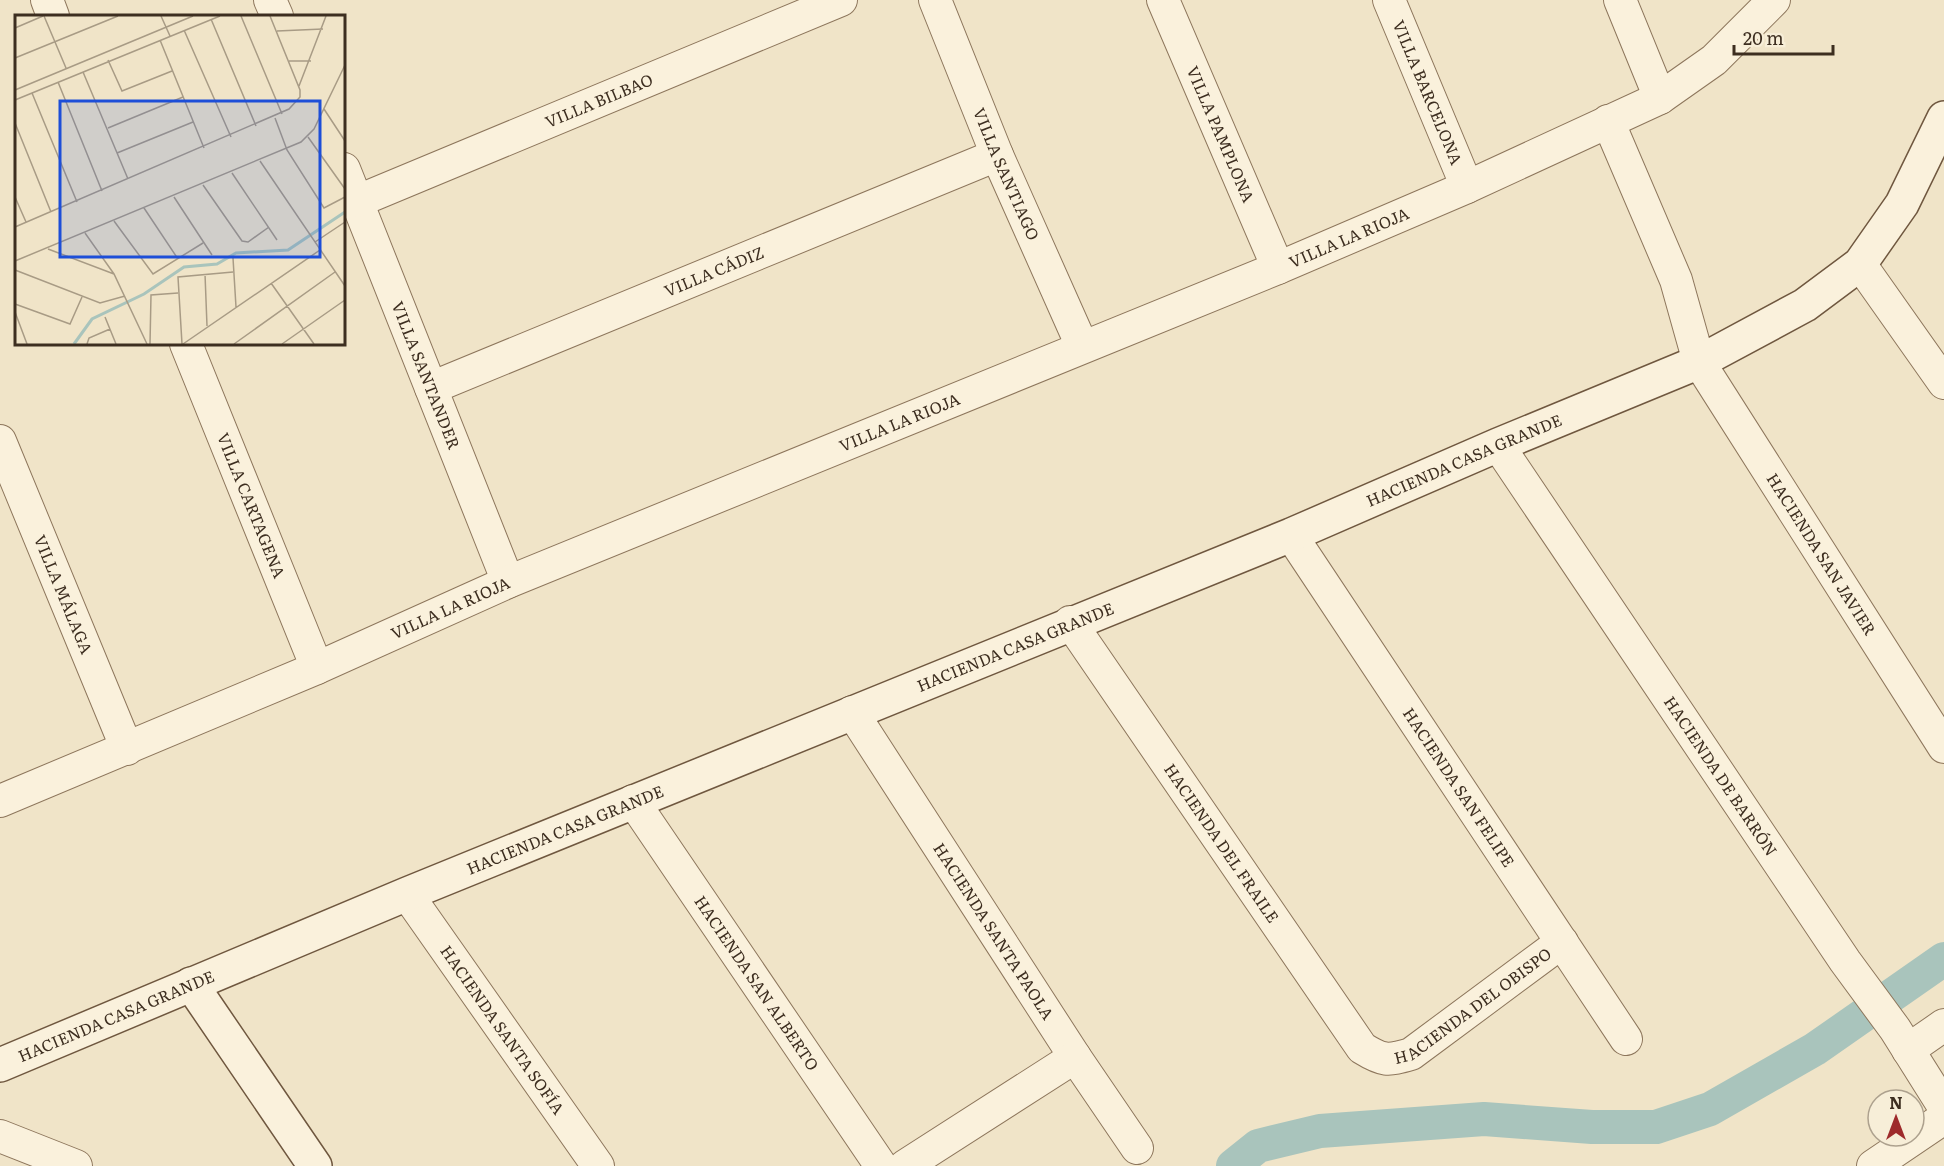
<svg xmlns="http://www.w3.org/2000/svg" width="1944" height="1166" viewBox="0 0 1944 1166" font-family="Literata,serif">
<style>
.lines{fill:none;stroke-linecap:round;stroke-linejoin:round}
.canal{stroke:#a9c4bc;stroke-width:34}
.street-casing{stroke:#8d765c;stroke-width:34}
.secondary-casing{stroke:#6f573f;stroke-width:36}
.street{stroke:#faf1dc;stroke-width:32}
.secondary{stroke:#faf1dc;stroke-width:33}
.labels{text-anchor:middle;stroke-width:4.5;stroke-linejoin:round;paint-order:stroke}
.street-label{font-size:16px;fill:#3d2e20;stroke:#f7eed8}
.inset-river{fill:none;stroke:#a9c4bc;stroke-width:3}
.inset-road{fill:none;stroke:#a89b85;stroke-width:1.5}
.view{fill:#1d4ed8;fill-opacity:0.15;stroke:#1d4ed8;stroke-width:3}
.inset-edge{fill:none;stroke:#3d2e20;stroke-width:3}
</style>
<rect width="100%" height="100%" fill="#f0e4c8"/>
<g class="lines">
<polyline class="canal" points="1233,1166 1258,1146 1320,1131 1484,1119 1592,1127 1656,1127 1710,1109 1815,1049 1944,959"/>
<g class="street-casing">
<g id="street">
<polyline points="47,0 53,16"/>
<polyline points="270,0 277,16"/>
<path id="s1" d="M935,0l62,155 85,191"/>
<path id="s2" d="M1163,0l115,268"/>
<path id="s3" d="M1389,0l78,187"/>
<polyline points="1620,0 1660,98"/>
<path id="s4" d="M1608,121l68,159 23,82 245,385"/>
<path id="s5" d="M344,169l164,413"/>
<path id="s6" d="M358,201l483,-201"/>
<polyline points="1860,264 1944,383"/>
<path id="s7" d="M186,344l131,324"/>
<path id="s8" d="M431,388l566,-233"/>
<path id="s9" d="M0,441l127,308"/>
<path id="s10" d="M1498,445l347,516 50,68 49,78"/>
<path id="s11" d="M1291,535l335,504"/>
<path id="s12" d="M1070,622l292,426c21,13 25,13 49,6l151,-112"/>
<path id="s13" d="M852,712l223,345 62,91"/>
<path id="s14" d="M0,801l317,-133 191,-86 770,-314 189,-81 193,-89 54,-38 60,-60"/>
<path id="s15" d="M633,801l248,365"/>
<path id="s16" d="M407,894l191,272"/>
<polyline points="1908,1050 1944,1025"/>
<polyline points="0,1136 76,1166"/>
<polyline points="905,1166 1075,1057"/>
<polyline points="1873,1166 1944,1118"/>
</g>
</g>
<g class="secondary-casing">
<g id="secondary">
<polyline points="191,984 315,1166"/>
<path id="s17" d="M0,1065l407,-171 884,-359 207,-90 201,-83 106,-57 55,-41 42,-60 42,-86"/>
</g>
</g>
<use href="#street" class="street"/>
<use href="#secondary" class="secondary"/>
</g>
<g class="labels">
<g class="street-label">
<text dy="6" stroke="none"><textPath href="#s3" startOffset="100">VILLA BARCELONA</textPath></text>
<text dy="6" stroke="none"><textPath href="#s6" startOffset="261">VILLA BILBAO</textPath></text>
<text dy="6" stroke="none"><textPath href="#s2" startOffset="146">VILLA PAMPLONA</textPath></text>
<text dy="6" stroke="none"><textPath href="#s1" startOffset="188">VILLA SANTIAGO</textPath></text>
<text dy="6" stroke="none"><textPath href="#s14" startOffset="1462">VILLA LA RIOJA</textPath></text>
<text dy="6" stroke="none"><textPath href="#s8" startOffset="306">VILLA CÁDIZ</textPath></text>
<text dy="6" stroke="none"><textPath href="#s5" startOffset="222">VILLA SANTANDER</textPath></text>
<text dy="6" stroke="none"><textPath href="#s14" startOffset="976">VILLA LA RIOJA</textPath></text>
<text dy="6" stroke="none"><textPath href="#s17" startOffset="1584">HACIENDA CASA GRANDE</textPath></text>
<text dy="6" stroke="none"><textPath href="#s7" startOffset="174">VILLA CARTAGENA</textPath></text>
<text dy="6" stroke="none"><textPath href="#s4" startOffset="486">HACIENDA SAN JAVIER</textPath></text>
<text dy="6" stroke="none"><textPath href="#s9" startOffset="166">VILLA MÁLAGA</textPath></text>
<text dy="6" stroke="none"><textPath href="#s14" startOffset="490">VILLA LA RIOJA</textPath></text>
<text dy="6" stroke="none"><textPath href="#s17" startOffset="1098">HACIENDA CASA GRANDE</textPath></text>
<text dy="6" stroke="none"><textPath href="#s10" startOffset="399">HACIENDA DE BARRÓN</textPath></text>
<text dy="6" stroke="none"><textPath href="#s11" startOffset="303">HACIENDA SAN FELIPE</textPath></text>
<text dy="6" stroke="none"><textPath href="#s17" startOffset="612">HACIENDA CASA GRANDE</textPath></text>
<text dy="6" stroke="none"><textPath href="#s12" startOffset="268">HACIENDA DEL FRAILE</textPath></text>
<text dy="6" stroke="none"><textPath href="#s13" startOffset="261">HACIENDA SANTA PAOLA</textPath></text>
<text dy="6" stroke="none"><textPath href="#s15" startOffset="220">HACIENDA SAN ALBERTO</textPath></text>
<text dy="6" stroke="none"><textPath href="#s12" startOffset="646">HACIENDA DEL OBISPO</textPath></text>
<text dy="6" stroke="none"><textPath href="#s17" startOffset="126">HACIENDA CASA GRANDE</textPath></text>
<text dy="6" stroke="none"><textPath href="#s16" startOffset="166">HACIENDA SANTA SOFÍA</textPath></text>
</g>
</g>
<g transform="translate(15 15)">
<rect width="330" height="330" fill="#f0e4c8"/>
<path class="inset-river" d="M59,329l18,-25 52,-25 40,-27 33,-3 19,-11 52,-3 57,-38"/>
<path class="inset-road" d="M29,1l22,52M146,1l9,20M226,1l41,98M196,4l45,107M0,13l28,-12M169,15l47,107M262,16l46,-2M145,25l44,108M0,43l103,-42M93,45l14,31 50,-20M274,46h22M68,57l45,107M43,67l44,109M284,71l27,-70M0,75l178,-74M17,78l45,109M0,85l205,-84M309,94l21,32M260,103l12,32 37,58 21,-11M0,108l36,89M93,113l75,-31M293,122l37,52M102,138l76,-31M245,146l85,125M217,158l45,67M188,170l39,56 6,1 21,-15M0,182l11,25M159,182l38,58M129,193l34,51M99,206l39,53 50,-31M0,212l274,-118 11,-12v-7l-30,-74M70,218l29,41 33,70M300,227l30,-20M33,234l66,25M218,243l3,49M0,246l286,-119 13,-13 31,-64M0,255l85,33 25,-7M190,259l2,52M256,268l43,61M0,289l55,20 12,-27M0,297l12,32M90,302l11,27M72,329l2,-6 21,-9M135,329l1,-49 27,-2M167,329l-4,-67 55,-5M168,329l137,-94M219,329l101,-72M267,329l63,-44"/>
<path class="view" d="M45,86h260v156h-260z"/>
<rect width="330" height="330" class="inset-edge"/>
</g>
<g transform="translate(1896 1118)"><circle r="28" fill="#f7eed8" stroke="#ada18e" stroke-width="1.5"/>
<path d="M0-4.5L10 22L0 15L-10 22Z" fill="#9e2a2b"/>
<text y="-9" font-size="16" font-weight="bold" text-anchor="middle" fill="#3d2e20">N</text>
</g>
<path d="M1734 45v9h99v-9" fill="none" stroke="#3d2e20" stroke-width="3"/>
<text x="1743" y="45" font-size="18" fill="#3d2e20" stroke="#f7eed8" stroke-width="4.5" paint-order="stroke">20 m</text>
</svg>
